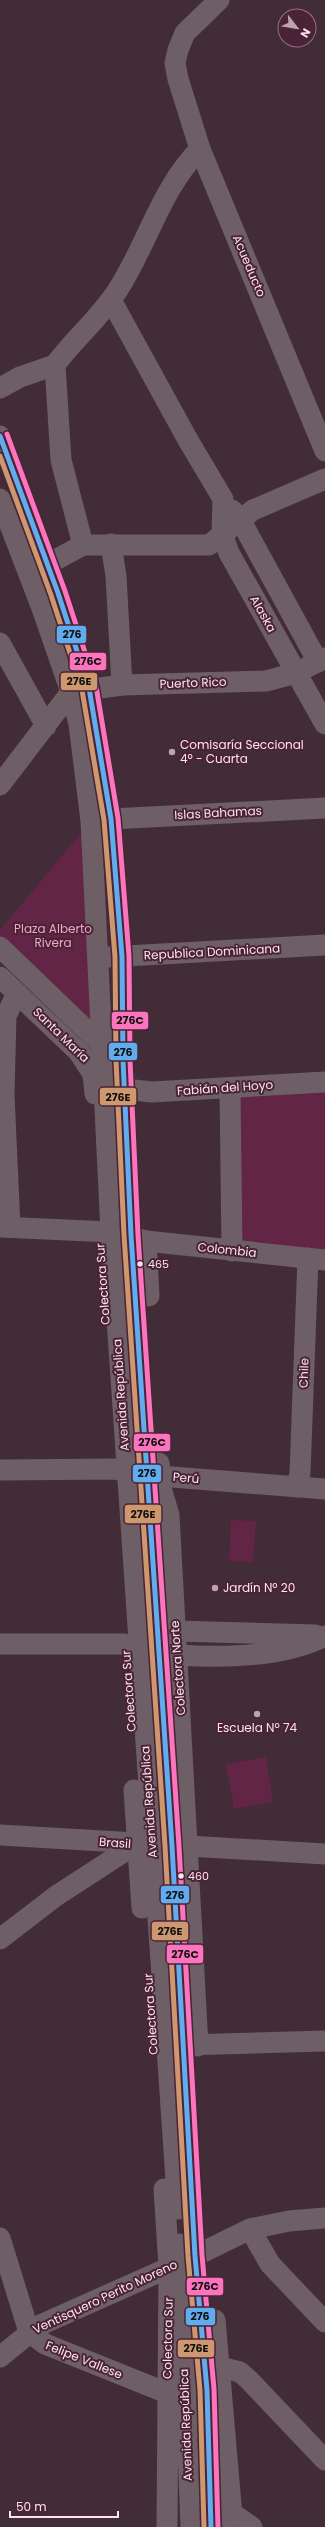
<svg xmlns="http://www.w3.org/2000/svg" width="325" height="2527" viewBox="0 0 325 2527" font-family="Poppins,sans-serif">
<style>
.green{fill:#632546}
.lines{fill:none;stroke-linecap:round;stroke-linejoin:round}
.minor{stroke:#6e5e66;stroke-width:21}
.bus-1-casing{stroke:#4a2436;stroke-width:8}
.bus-2-casing{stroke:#4a2436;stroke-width:8}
.bus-3-casing{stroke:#4a2436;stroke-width:8}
.bus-1{stroke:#60acee;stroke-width:5}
.bus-2{stroke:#cd976f;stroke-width:5}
.bus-3{stroke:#fc73be;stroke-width:5}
.poi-dot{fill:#bca3ad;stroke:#4a2436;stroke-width:1.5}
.bus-dot{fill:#fde3ed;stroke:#4a2436;stroke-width:1.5}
.labels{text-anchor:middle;stroke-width:4;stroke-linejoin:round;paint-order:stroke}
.bus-label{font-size:11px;fill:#fde3ed;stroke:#4a2436;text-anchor:start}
.street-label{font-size:12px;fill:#fde3ed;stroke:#4a2436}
.poi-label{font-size:12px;fill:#fde3ed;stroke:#4a2436;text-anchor:start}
.park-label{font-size:12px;fill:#f2a5c7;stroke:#4a2436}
.line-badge{stroke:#4a2436;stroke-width:1.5}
.pale-badge-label{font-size:11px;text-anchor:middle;font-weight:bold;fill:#111}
</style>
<rect width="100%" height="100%" fill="#422c37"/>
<g class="green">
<polygon points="91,821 102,1048 0,947 0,930"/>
<polygon points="325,1082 325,1260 232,1251 230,1089"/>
<polygon points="231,1520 256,1521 253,1562 229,1561"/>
<polygon points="266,1757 273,1802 234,1809 226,1764"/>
</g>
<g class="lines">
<g class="minor">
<polyline points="219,0 185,33 178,50 175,63 178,79 200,149 325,451"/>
<polyline points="111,300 188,440 223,499 222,534 229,553 325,724"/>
<polyline points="0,388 20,377 55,365"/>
<polyline points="0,436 58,593 89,688 111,819 122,957 123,1060 131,1235 172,1846 195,2256 207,2390 211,2527"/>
<polyline points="0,499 43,611 71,692 79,724 91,821 111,1232 178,2209"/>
<polyline points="232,510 241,521 318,662"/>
<polyline points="111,544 116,576 122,685"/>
<path d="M83,545l-22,-85 -6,-95c20,-27 47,-49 64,-77 29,-46 43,-101 81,-139"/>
<polyline points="48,564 83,545 209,545 253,510 325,479"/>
<polyline points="0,643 46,726"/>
<polyline points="0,785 71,692 122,685 266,681 296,673 325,658"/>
<polyline points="111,819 325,808"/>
<polyline points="0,947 108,1051"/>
<polyline points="108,957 325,945"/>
<polyline points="0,977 88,1061"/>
<polyline points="78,1051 93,1074 95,1094"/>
<polyline points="113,1082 125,1089 152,1092 325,1082"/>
<polyline points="230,1089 232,1251"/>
<polyline points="0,1227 111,1232 146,1241 325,1260"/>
<polyline points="10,1227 4,1095 6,1016 17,993"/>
<polyline points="146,1241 149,1296"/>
<polyline points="159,1463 161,1488 169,1515 198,2046"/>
<polyline points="0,1470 114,1469 159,1476 325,1489"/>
<polyline points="297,1487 300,1473 308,1258"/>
<polyline points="175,1631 316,1635"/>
<polyline points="0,1644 125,1644"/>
<path d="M177,1655c46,3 107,2 148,-19"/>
<polyline points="134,1790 142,1908"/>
<polyline points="0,1835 325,1854"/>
<polyline points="0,1939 56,1896 136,1844"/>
<polyline points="184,2045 325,2041"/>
<polyline points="164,2189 169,2267 167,2527"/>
<polyline points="250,2229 270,2264 325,2322"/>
<polyline points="0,2238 29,2332 45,2344 167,2393"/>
<polyline points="180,2244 191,2527"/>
<polyline points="215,2320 233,2527"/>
<polyline points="0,2357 38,2326 195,2256 250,2229 289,2221 325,2218"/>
<polyline points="220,2367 240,2372 249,2380 325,2460"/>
<polyline points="232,2513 252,2527"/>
</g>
<g class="bus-1-casing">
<polyline id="bus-1" points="0,436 58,593 89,688 111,819 122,957 123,1060 131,1235 172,1846 195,2256 207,2390 211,2527"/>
</g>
<g class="bus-2-casing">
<polyline id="bus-2" points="0,456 51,595 82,690 104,820 115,957 116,1060 124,1235 165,1846 188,2256 200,2390 204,2527"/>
</g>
<g class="bus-3-casing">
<polyline id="bus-3" points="7,434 65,591 96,686 118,818 129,956 130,1060 138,1235 179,1846 202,2255 214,2389 218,2527"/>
</g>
<use href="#bus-1" class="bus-1"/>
<use href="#bus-2" class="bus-2"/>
<use href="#bus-3" class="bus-3"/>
</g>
<g class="poi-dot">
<circle cx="172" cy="752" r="4"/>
<circle cx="215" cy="1588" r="4"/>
<circle cx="257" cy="1714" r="4"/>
</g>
<g class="bus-dot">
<circle cx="140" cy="1264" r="3.5"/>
<circle cx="181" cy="1876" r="3.5"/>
</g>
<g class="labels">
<g class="bus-label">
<text x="148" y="1268">465</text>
<text x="188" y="1880">460</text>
</g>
<g class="street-label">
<text transform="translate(249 266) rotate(67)" y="4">Acueducto</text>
<text transform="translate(263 614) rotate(61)" y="4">Alaska</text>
<text transform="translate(193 683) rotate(-2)" y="4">Puerto Rico</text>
<text transform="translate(218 813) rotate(-3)" y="4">Islas Bahamas</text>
<text transform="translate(212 952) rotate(-3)" y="4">Republica Dominicana</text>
<text transform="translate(61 1035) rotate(44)" y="4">Santa María</text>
<text transform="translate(225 1088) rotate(-4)" y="4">Fabián del Hoyo</text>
<text transform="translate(227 1250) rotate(6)" y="4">Colombia</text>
<text transform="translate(103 1284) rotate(-94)" y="4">Colectora Sur</text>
<text transform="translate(304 1373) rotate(-88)" y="4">Chile</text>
<text transform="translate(121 1395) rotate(-94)" y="4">Avenida República</text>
<text transform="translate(186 1478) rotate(5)" y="4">Perú</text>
<text transform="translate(178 1668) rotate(-94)" y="4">Colectora Norte</text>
<text transform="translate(129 1691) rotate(-94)" y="4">Colectora Sur</text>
<text transform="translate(149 1802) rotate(-94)" y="4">Avenida República</text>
<text transform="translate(115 1843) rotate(4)" y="4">Brasil</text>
<text transform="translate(151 2014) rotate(-94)" y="4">Colectora Sur</text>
<text transform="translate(105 2297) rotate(-25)" y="4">Ventisquero Perito Moreno</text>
<text transform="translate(168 2338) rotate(-89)" y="4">Colectora Sur</text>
<text transform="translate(84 2360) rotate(22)" y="4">Felipe Vallese</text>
<text transform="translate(186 2425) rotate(-92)" y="4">Avenida República</text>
</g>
<g class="poi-label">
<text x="180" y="749">Comisaría Seccional<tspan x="180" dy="14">4º - Cuarta</tspan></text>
<text x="223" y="1592">Jardín Nº 20</text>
<text x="257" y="1732" text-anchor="middle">Escuela Nº 74</text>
</g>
<g class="park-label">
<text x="53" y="933">Plaza Alberto<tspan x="53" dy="14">Rivera</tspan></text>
</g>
</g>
<g class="line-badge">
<rect x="56" y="625" width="31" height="19" rx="4" fill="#60acee"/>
<rect x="69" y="652" width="38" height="19" rx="4" fill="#fc73be"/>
<rect x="60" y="672" width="38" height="19" rx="4" fill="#cd976f"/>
<rect x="111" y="1011" width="38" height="19" rx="4" fill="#fc73be"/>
<rect x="108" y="1042" width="30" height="19" rx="4" fill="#60acee"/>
<rect x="99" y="1087" width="38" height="19" rx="4" fill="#cd976f"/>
<rect x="133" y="1433" width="38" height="19" rx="4" fill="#fc73be"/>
<rect x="132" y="1464" width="30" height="19" rx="4" fill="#60acee"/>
<rect x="124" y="1504" width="38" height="20" rx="4" fill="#cd976f"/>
<rect x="160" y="1885" width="30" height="19" rx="4" fill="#60acee"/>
<rect x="151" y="1921" width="38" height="20" rx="4" fill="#cd976f"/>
<rect x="166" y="1944" width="38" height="20" rx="4" fill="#fc73be"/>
<rect x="186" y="2277" width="38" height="19" rx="4" fill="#fc73be"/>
<rect x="185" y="2307" width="31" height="19" rx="4" fill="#60acee"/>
<rect x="177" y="2339" width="38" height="19" rx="4" fill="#cd976f"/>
</g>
<g class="pale-badge-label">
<text x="72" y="638">276</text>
<text x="88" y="665">276C</text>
<text x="79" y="685">276E</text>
<text x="130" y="1024">276C</text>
<text x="123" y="1056">276</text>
<text x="118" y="1101">276E</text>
<text x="152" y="1446">276C</text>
<text x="147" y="1477">276</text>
<text x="143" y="1518">276E</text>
<text x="175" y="1899">276</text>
<text x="170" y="1935">276E</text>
<text x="185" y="1958">276C</text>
<text x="205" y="2290">276C</text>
<text x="200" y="2320">276</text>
<text x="196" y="2352">276E</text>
</g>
<g transform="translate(297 28) rotate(121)"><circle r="19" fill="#4a2436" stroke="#92707f"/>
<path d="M0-3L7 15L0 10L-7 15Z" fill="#bca3ad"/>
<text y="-6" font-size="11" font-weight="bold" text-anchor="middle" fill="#fde3ed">N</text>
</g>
<path d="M10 2511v6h108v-6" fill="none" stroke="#fde3ed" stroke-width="2"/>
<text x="16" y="2511" font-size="12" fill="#fde3ed" stroke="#4a2436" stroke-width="3" paint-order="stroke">50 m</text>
</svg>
